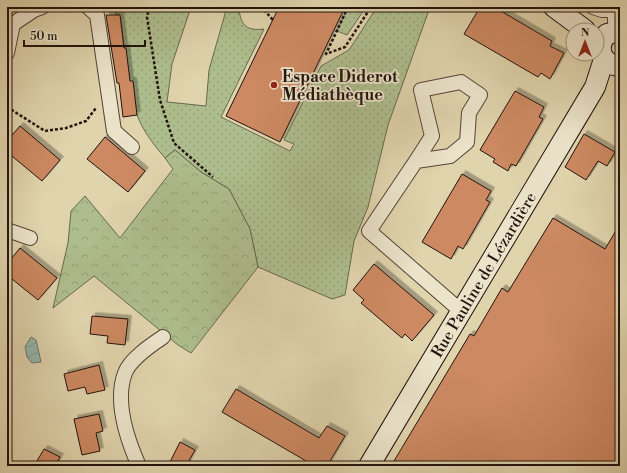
<svg xmlns="http://www.w3.org/2000/svg" width="627" height="473" viewBox="0 0 627 473" font-family="'Libre Bodoni',serif">
<style>
.grass{fill:url(#grass-dots);stroke:#68684e}
.forest{fill:url(#forest-crowns);stroke:#68684e}
.water{fill:url(#water-waves);stroke:#66766d}
.building{fill:#cc8962;stroke:#22130e;filter:url(#shadow)}
.lines{fill:none;stroke-linecap:round;stroke-linejoin:round}
.service-casing{stroke:#524336;stroke-width:9}
.minor-casing{stroke:#524336;stroke-width:16}
.secondary-casing{stroke:#22130e;stroke-width:22}
.path{stroke:#22130e;stroke-width:2.5;stroke-dasharray:3 2;stroke-linecap:butt}
.service{stroke:#ebe3ca;stroke-width:7}
.minor{stroke:#ebe3ca;stroke-width:14}
.secondary{stroke:#ebe3ca;stroke-width:20}
.poi-dot{fill:#8f2418;stroke:#ebe3ca;stroke-width:1.5}
.labels{text-anchor:middle;stroke-width:3.5;stroke-linejoin:round;paint-order:stroke}
.poi-label{font-size:16px;font-weight:bold;fill:#22130e;stroke:#ebe3ca;text-anchor:start}
.street-label{font-size:16px;fill:#22130e;stroke:#ebe3ca}
</style>
<defs>
<pattern id="grass-dots" width="8" height="8" patternUnits="userSpaceOnUse"><rect width="8" height="8" fill="#aebd8d"/><path d="M2 2h.1M6 6h.1" fill="none" stroke="#95a278" stroke-width="1.8" stroke-linecap="round"/></pattern>
<pattern id="forest-crowns" width="20" height="18" patternUnits="userSpaceOnUse"><rect width="20" height="18" fill="#aebd8d"/><path d="M2 6a3 3 0 1 1 6 0M12 15a3 3 0 1 1 6 0" fill="none" stroke="#95a278"/></pattern>
<pattern id="water-waves" width="16" height="10" patternUnits="userSpaceOnUse"><rect width="16" height="10" fill="#94b8ac"/><path d="M0 5q4-4 8 0t8 0" fill="none" stroke="#7f9d93"/></pattern>
<filter id="shadow"><feDropShadow dx="3.5" dy="-3.5" stdDeviation="0" flood-color="#0004"/></filter>
</defs>
<rect width="100%" height="100%" fill="#e0d4ad"/>
<filter id="stains"><feTurbulence type="fractalNoise" baseFrequency=".005" numOctaves="4"/><feColorMatrix values="0 0 0 0 .2 0 0 0 0 .09 0 0 0 0 .02 0 0 0 .5 -.17"/></filter>
<radialGradient id="worn" r=".72"><stop offset=".6" stop-color="#630" stop-opacity="0"/><stop offset="1" stop-color="#630" stop-opacity=".3"/></radialGradient>
<g class="grass">
<path d="M114,7h77l-19,57 -5,38 39,4 3,-36 18,-63 12,2c2,17 8,22 25,20l-43,88 69,34 4,-7 -10,-4 37,-74 28,-16 28,-43h53l-42,118 -20,82 -14,34 -9,54 -13,4 -74,-32 -8,-38 -21,-40 -28,-17 -26,-22 -10,8c-11,-13 -22,-27 -28,-43 -11,-31 -12,-68 -17,-100h-4z"/>
<polygon points="348,7 366,7 347,35 337,31"/>
</g>
<polygon class="forest" points="175,150 201,172 229,189 250,229 258,267 191,353 178,345 94,276 53,308 68,243 71,211 85,196 120,238 173,169 165,158"/>
<polygon class="water" points="31,337 36,340 41,362 32,363 27,357 25,347"/>
<g class="building">
<polygon points="279,7 345,7 280,142 226,116"/>
<polygon points="480,7 494,7 552,41 550,46 564,53 550,79 541,73 538,77 464,34"/>
<polygon points="106,15 120,15 124,48 126,48 130,81 133,81 137,115 123,117 119,83 117,83"/>
<polygon points="515,91 544,107 539,117 543,119 516,166 511,164 508,171 493,162 495,159 480,150"/>
<polygon points="20,126 60,160 42,181 7,152 7,141"/>
<polygon points="584,134 615,152 607,166 598,161 586,180 565,167"/>
<polygon points="105,137 145,171 128,192 87,159"/>
<polygon points="462,174 491,191 486,200 490,202 463,249 458,246 451,259 422,242"/>
<polygon points="553,218 605,249 620,224 620,466 507,466 499,461 496,466 391,466 470,334 474,336 502,288 508,292"/>
<polygon points="20,248 57,278 38,300 7,275 7,264"/>
<polygon points="374,264 434,315 412,341 405,334 402,338 361,303 364,300 353,290"/>
<polygon points="92,316 128,319 125,345 107,343 108,336 90,334"/>
<polygon points="99,365 105,390 87,394 85,387 68,391 64,374"/>
<polygon points="236,389 319,438 327,426 345,436 327,466 303,466 306,461 222,412"/>
<polygon points="99,414 103,431 96,433 100,451 82,455 74,419"/>
<polygon points="180,442 195,450 186,466 168,466"/>
<polygon points="44,449 60,457 55,466 34,466"/>
</g>
<g class="lines">
<g class="service-casing">
<polyline id="service" points="611,10 612,31"/>
</g>
<g class="minor-casing">
<g id="minor">
<polyline points="88,7 97,15 114,131 132,147"/>
<polyline points="593,7 602,10 620,10"/>
<polyline points="7,53 13,24 34,10 42,7"/>
<polyline points="416,161 432,136 421,90 461,82 480,95 469,113 467,142 450,156 416,161 369,231 462,312"/>
<polyline points="7,230 30,238"/>
<path d="M139,466c-12,-27 -25,-64 -14,-93 5,-14 26,-28 38,-36"/>
</g>
</g>
<g class="secondary-casing">
<g id="secondary">
<polyline points="554,7 585,30"/>
<path d="M620,31l-13,3c-12,13 -6,31 13,32"/>
<path id="s1" d="M369,466l226,-379 9,-28"/>
</g>
</g>
<g class="path">
<polyline points="149,7 147,17 160,100 174,143 213,177"/>
<polyline points="255,7 264,10 265,7"/>
<polyline points="348,7 326,54 345,47 371,7"/>
<polyline points="264,10 273,20"/>
<polyline points="7,107 45,131 66,128 86,121 96,108"/>
</g>
<use href="#service" class="service"/>
<use href="#minor" class="minor"/>
<use href="#secondary" class="secondary"/>
</g>
<circle class="poi-dot" cx="274" cy="85" r="4"/>
<g class="labels">
<g class="poi-label">
<text x="282" y="82">Espace Diderot<tspan x="282" dy="18">Médiathèque</tspan></text>
</g>
<g class="street-label">
<text dy="6" stroke="none"><textPath href="#s1" startOffset="223">Rue Pauline de Lézardière</textPath></text>
</g>
</g>
<rect width="627" height="473" fill="none" stroke="#e0d4ad" stroke-width="24"/>
<rect x="8" y="8" width="611" height="457" fill="none" stroke="#22130e" stroke-width="2"/>
<rect x="12" y="12" width="603" height="449" fill="none" stroke="#22130e"/>
<g transform="translate(585 42)"><circle r="19" fill="#ebe3ca" stroke="#9b907f"/>
<path d="M0-3L7 15L0 10L-7 15Z" fill="#8f2418"/>
<text y="-6" font-size="11" font-weight="bold" text-anchor="middle" fill="#22130e">N</text>
</g>
<path d="M24 40v6h121v-6" fill="none" stroke="#22130e" stroke-width="2"/>
<text x="30" y="40" font-size="12" fill="#22130e" stroke="#ebe3ca" stroke-width="3" paint-order="stroke">50 m</text>
<rect width="100%" height="100%" filter="url(#stains)"/>
<rect width="100%" height="100%" fill="url(#worn)"/>
</svg>
